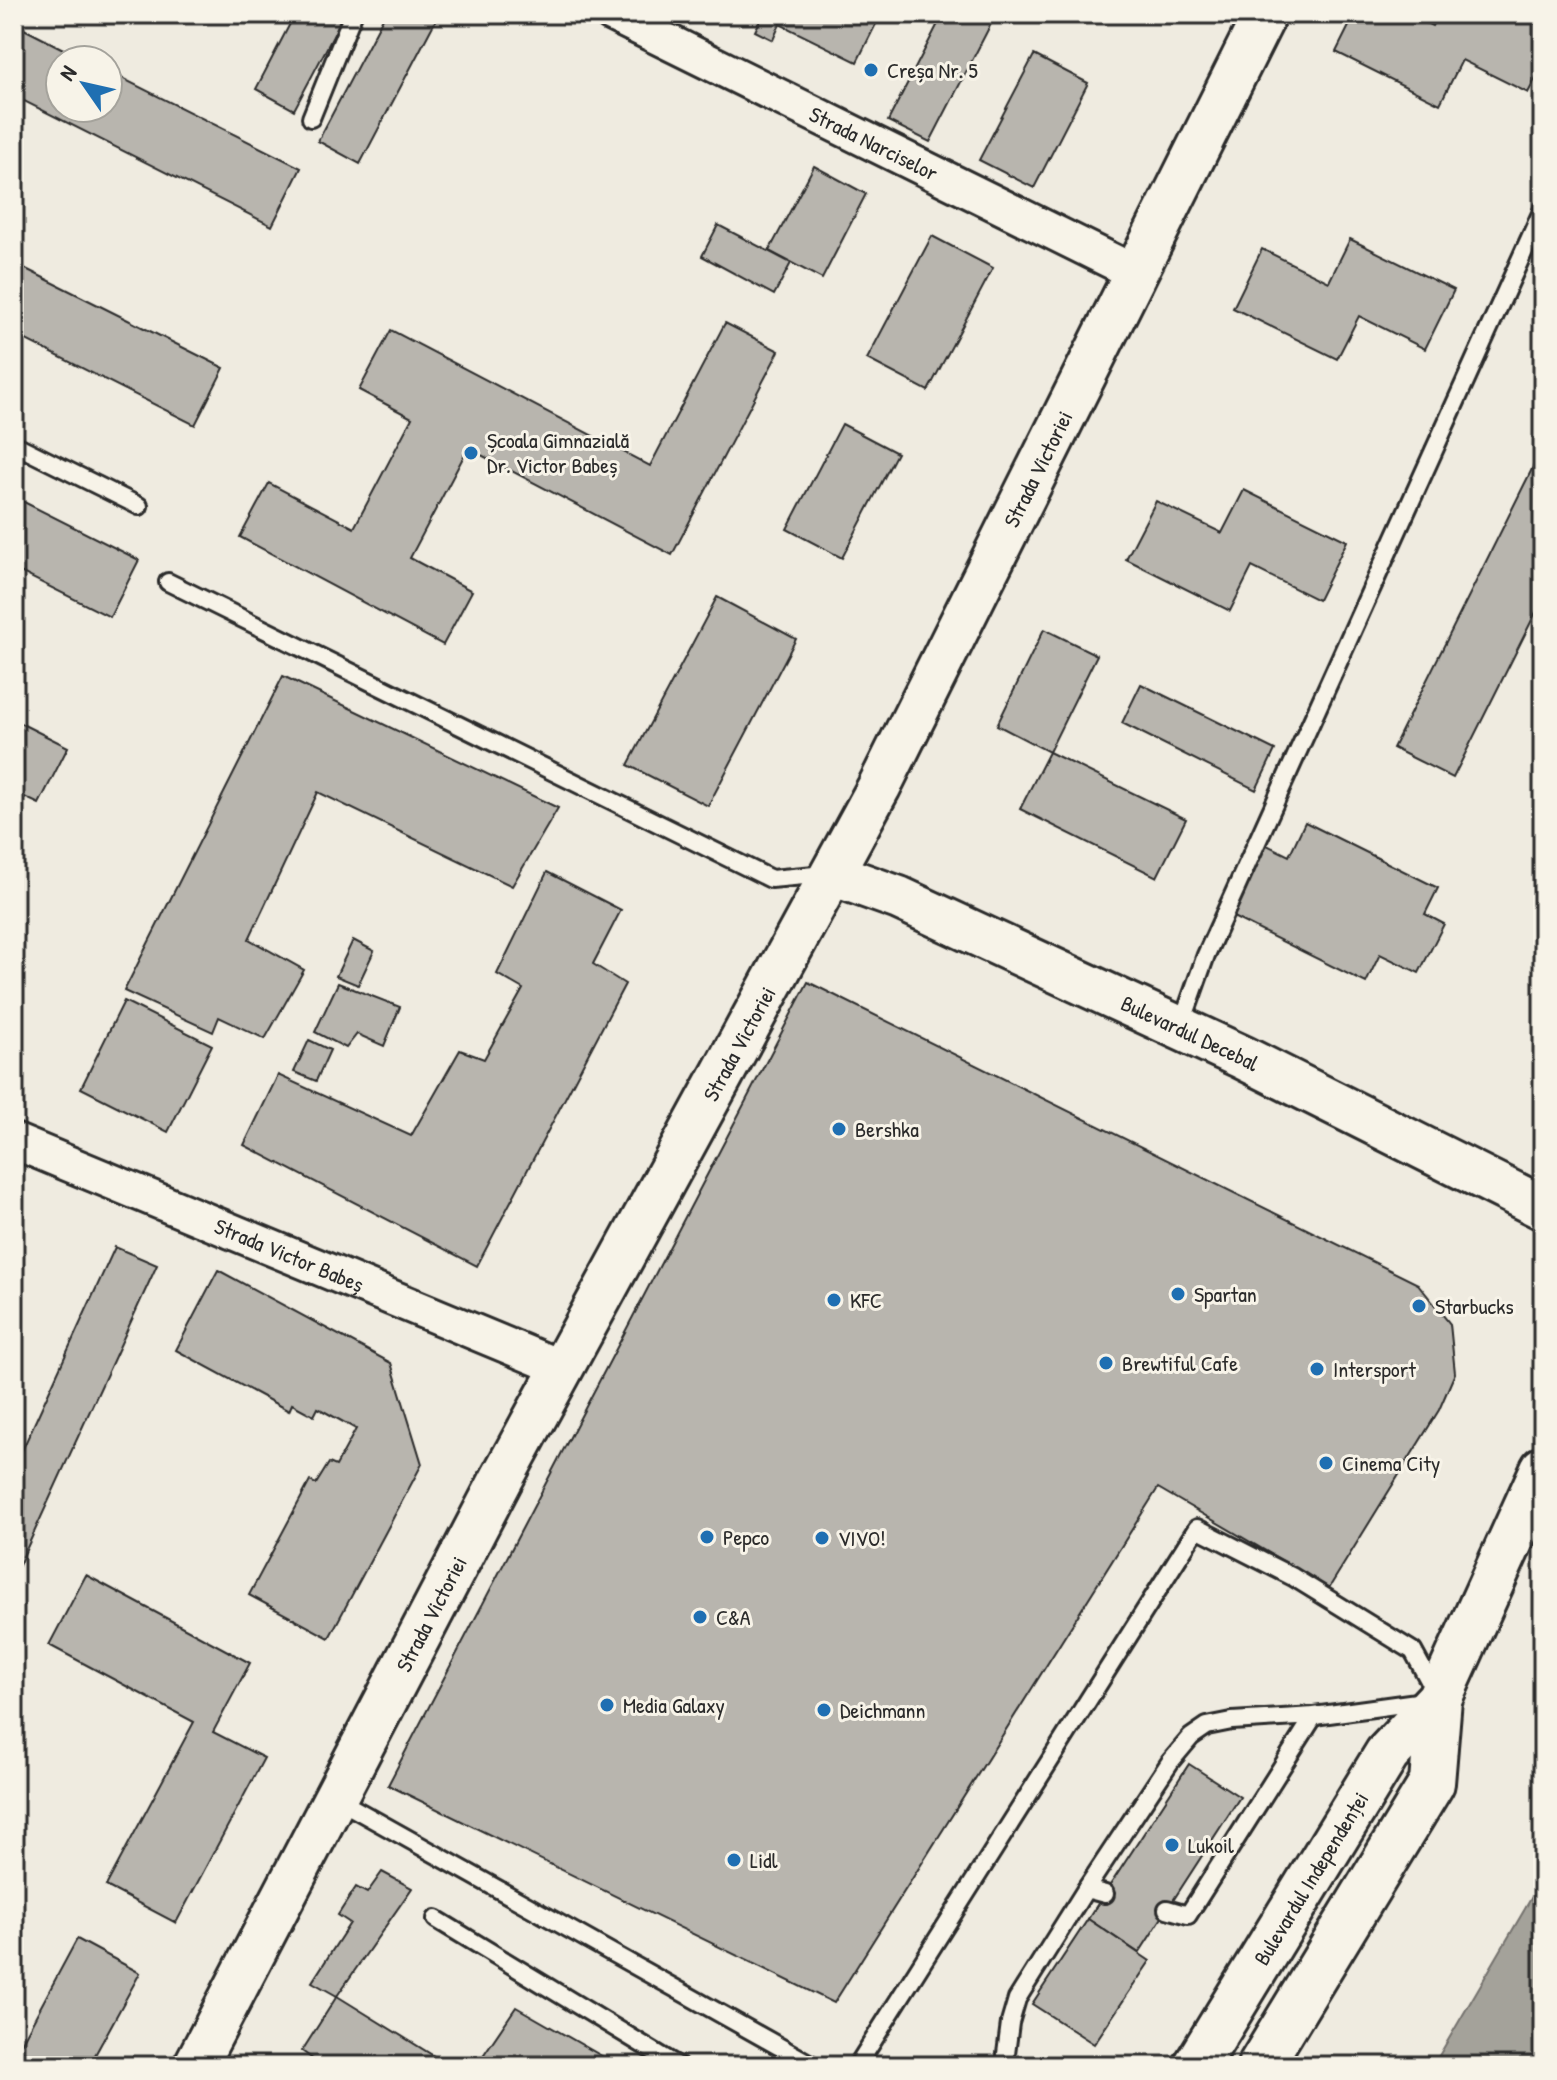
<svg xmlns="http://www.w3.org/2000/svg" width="1557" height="2080" viewBox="0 0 1557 2080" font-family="'Patrick Hand',sans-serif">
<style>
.water{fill:#a4a29a;stroke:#74726e;stroke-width:2}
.building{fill:#b8b5ae;stroke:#2b2b2b;stroke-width:2}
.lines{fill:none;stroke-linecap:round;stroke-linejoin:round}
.service-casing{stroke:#2b2b2b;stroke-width:22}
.minor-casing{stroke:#2b2b2b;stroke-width:40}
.tertiary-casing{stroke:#2b2b2b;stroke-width:48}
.primary-casing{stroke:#2b2b2b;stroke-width:50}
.service{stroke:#f7f3e8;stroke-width:16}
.minor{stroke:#f7f3e8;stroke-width:34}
.tertiary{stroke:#f7f3e8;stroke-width:42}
.primary{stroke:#f7f3e8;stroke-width:44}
.poi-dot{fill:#1f6fb2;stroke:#f7f3e8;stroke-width:3}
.labels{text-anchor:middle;stroke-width:6;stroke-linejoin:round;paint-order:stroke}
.poi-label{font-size:22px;fill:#2b2b2b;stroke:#f7f3e8;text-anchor:start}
.street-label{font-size:22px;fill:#2b2b2b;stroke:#f7f3e8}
</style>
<rect width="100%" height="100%" fill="#efebe0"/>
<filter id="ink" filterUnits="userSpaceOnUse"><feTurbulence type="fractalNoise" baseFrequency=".0125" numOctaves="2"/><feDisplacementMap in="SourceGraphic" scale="16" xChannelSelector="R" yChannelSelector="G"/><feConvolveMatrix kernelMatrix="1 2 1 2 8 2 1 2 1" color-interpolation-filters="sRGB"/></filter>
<g filter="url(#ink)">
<polygon class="water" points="1543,1878 1543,2066 1433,2066"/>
<g class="building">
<polygon points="295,14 327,14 341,21 294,110 256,89"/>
<polygon points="385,14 439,14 360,164 318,141"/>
<polygon points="760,14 881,14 857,62 780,24 773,40 755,31 763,15"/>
<polygon points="943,14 986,14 994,18 930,142 888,121"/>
<polygon points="1355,14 1407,14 1432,26 1438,14 1516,14 1543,27 1543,64 1528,93 1462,60 1440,104 1336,52"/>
<polygon points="14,24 85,60 60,60 60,108 108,108 108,71 301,168 272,226 14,96"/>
<polygon points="1034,55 1088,83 1034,188 979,160"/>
<polygon points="814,166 866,194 822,279 769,251"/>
<polygon points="718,225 791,263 774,295 702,256"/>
<polygon points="932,236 993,268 928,391 867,359"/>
<polygon points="1350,239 1454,290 1425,349 1359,316 1337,359 1233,308 1262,249 1329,282"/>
<polygon points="14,263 224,368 195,425 14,334"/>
<polygon points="725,323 779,351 672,555 468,448 410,558 472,591 443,645 240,537 269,483 354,528 412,418 359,390 391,330 650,466"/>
<polygon points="842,424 897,453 842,558 787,529"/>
<polygon points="1543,447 1543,598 1453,778 1393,748"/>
<polygon points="1244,490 1347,541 1318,600 1252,567 1230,611 1126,559 1156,501 1222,533"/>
<polygon points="14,497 139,560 110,617 14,569"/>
<polygon points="717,597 796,639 708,806 628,765"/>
<polygon points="1044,629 1097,655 1049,752 997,725"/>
<polygon points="283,676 558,808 512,886 318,792 249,939 304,970 265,1039 219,1017 213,1032 124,991"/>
<polygon points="1141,684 1275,750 1256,790 1122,723"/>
<polygon points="14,720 68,747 39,804 14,792"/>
<polygon points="1049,752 1186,819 1157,877 1020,809"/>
<polygon points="1305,822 1438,888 1425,914 1444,924 1419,973 1380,954 1366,983 1227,914 1263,843 1289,856"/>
<polygon points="547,872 621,910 593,964 625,984 477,1266 244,1145 278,1075 411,1136 460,1050 484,1059 523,989 497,974"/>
<polygon points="353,940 374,951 358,985 336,976"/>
<polygon points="808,982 1418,1284 1450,1324 1455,1373 1439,1410 1329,1588 1158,1488 834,2003 388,1785"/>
<polygon points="338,983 400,1007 384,1046 357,1034 346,1048 315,1032"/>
<polygon points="124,1001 212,1045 168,1132 81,1088"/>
<polygon points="309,1040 330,1050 316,1081 294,1072"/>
<polygon points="115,1247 157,1265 14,1576 14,1468"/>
<polygon points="218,1270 391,1363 422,1464 329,1638 249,1595 310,1481 316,1484 329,1463 336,1466 356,1429 318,1408 314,1416 292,1404 289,1411 176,1350"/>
<polygon points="86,1575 250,1663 213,1732 264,1758 176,1923 106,1886 194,1722 49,1645"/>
<polygon points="1189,1764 1240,1797 1139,1953 1088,1919"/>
<polygon points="382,1872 412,1888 337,1996 312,1982 350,1923 338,1915 356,1887 367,1893"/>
<polygon points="1088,1919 1150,1961 1094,2044 1032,2004"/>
<polygon points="77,1939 140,1973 89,2066 50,2066 18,2049"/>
<polygon points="337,1996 450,2066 322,2066 302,2051"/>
<polygon points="516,2007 619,2066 476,2066"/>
</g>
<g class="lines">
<g class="service-casing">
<g id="service">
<polyline points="311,118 353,14"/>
<polyline points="14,444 139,506"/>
<polyline points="168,582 771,879 826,874"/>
<polyline points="1181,1026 1206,955 1543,209"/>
<polyline points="335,1798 814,2066"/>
<polyline points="1086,1889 1105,1894"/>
<polyline points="1167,1909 1188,1915 1314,1716"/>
<polyline points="436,1919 678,2066"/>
<polyline points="857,2066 1197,1528 1293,1577 1413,1651 1439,1699 1314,1716 1232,1721 1207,1726 1191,1737 1170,1762 1086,1889 1017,1999 1010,2023 1006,2054 1008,2066"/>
</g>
</g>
<g class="minor-casing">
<g id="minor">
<path id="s1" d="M612,14l524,259"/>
<path id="s2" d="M14,1141l550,228"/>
</g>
</g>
<g class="tertiary-casing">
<g id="tertiary">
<path id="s3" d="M832,874l67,24 343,159 301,151"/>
<path id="s4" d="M195,2066l306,-586 378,-693 386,-773"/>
</g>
</g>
<g class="primary-casing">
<g id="primary">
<path id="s5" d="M1196,2066l191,-312 52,-55 104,-230"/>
<polyline points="1260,2066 1432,1783 1439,1699"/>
</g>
</g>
<use href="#service" class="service"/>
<use href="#minor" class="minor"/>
<use href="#tertiary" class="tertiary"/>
<use href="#primary" class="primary"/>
</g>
</g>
<g class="poi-dot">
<circle cx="871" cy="70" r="8"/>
<circle cx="471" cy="453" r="8"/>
<circle cx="839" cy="1129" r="8"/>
<circle cx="1178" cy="1294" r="8"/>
<circle cx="834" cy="1300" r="8"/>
<circle cx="1419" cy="1306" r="8"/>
<circle cx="1106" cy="1363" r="8"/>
<circle cx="1317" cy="1369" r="8"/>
<circle cx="1326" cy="1463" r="8"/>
<circle cx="707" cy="1537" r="8"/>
<circle cx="822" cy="1538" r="8"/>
<circle cx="700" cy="1617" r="8"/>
<circle cx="607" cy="1705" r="8"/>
<circle cx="824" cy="1710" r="8"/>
<circle cx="1172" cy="1845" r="8"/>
<circle cx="734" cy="1860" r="8"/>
</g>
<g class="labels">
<g class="poi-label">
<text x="887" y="78">Creșa Nr. 5</text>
<text x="487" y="448">Școala Gimnazială<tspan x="487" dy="25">Dr. Victor Babeș</tspan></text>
<text x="855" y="1137">Bershka</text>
<text x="1194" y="1302">Spartan</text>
<text x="850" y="1308">KFC</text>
<text x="1435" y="1314">Starbucks</text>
<text x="1122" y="1371">Brewtiful Cafe</text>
<text x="1333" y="1377">Intersport</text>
<text x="1342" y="1471">Cinema City</text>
<text x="723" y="1545">Pepco</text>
<text x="838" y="1546">VIVO!</text>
<text x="716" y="1625">C&amp;A</text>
<text x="623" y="1713">Media Galaxy</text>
<text x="840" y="1718">Deichmann</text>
<text x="1188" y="1853">Lukoil</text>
<text x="750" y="1868">Lidl</text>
</g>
<g class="street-label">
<text dy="8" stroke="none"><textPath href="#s1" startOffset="292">Strada Narciselor</textPath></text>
<text dy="8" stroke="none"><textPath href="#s4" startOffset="1806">Strada Victoriei</textPath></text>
<text dy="8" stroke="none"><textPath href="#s3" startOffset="392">Bulevardul Decebal</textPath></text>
<text dy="8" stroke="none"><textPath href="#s4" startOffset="1158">Strada Victoriei</textPath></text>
<text dy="8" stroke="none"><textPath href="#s2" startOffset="298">Strada Victor Babeș</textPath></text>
<text dy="8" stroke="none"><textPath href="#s4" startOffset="510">Strada Victoriei</textPath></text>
<text dy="8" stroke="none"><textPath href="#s5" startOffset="220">Bulevardul Independenței</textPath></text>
</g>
</g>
<rect width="1557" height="2080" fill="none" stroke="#f7f3e8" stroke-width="48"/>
<rect x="24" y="24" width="1509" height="2032" fill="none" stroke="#2b2b2b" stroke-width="3" filter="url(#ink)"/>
<g transform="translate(84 84) rotate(304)"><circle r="38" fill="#f7f3e8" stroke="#a5a39c" stroke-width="2"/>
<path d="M0-6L14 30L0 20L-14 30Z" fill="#1f6fb2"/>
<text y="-12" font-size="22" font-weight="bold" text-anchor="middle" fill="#2b2b2b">N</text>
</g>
</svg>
